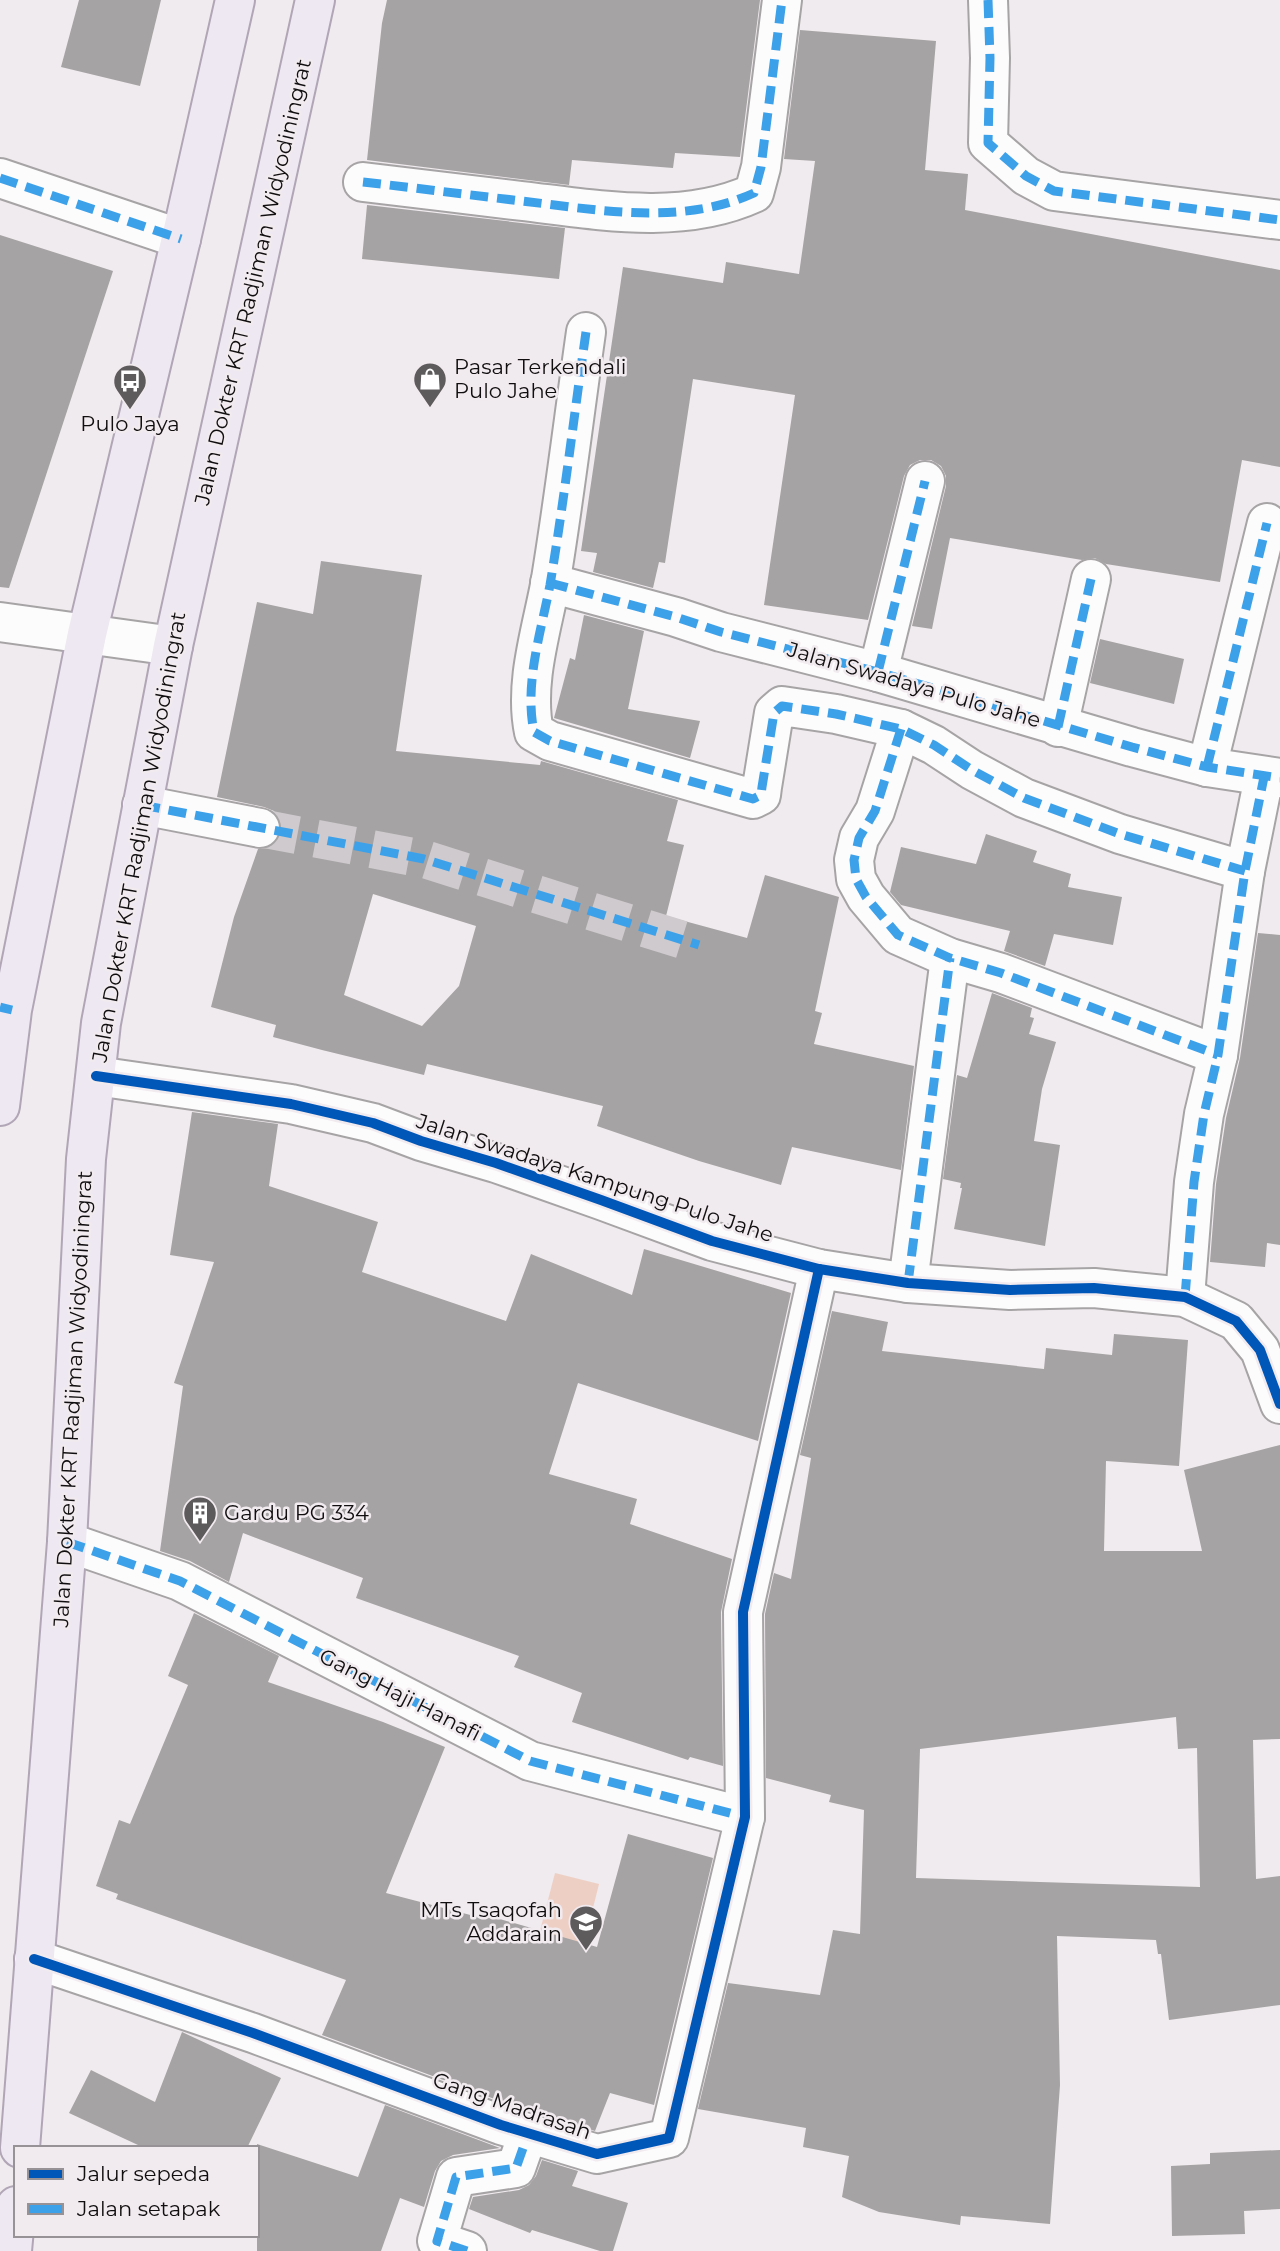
<svg xmlns="http://www.w3.org/2000/svg" width="1280" height="2251" viewBox="0 0 1280 2251" font-family="Montserrat,sans-serif">
<style>
.green{fill:#edcfc4}
.building{fill:#a6a3a4;fill-rule:evenodd}
.lines{fill:none;stroke-linecap:round;stroke-linejoin:round}
.street-tunnel{stroke:#cecacd;stroke-width:38;stroke-dasharray:38 19;stroke-linecap:butt}
.street-casing{stroke:#a7a4a6;stroke-width:42}
.primary-casing{stroke:#b0a6b6;stroke-width:42}
.street{stroke:#fdfcfc;stroke-width:38}
.primary{stroke:#ede8f1;stroke-width:38}
.quiet{stroke:#3da1ea;stroke-width:9;stroke-dasharray:18 9;stroke-linecap:butt}
.cycleway-casing{stroke:#f1eaef;stroke-width:15}
.cycleway{stroke:#0057b8;stroke-width:10}
.labels{text-anchor:middle;stroke-width:5;stroke-linejoin:round;paint-order:stroke}
.street-label{font-size:21px;fill:#100e0f;stroke:#f1eaef}
.poi-label{font-size:21px;fill:#100e0f;stroke:#f1eaef;text-anchor:start}
</style>
<rect width="100%" height="100%" fill="#f0ebee"/>
<polygon class="green" points="555,1873 599,1884 559,2043 514,2031"/>
<g class="building">
<polygon points="79,0 161,0 140,86 61,67"/>
<polygon points="387,0 760,0 740,157 675,153 673,168 572,160 569,185 367,160 382,23"/>
<polygon points="800,30 936,41 925,170 968,174 965,210 1280,270 1280,467 1242,460 1220,582 1106,564 1095,558 1082,560 950,538 932,629 912,626 946,486 946,476 941,466 931,460 920,460 910,465 904,476 868,620 764,605 795,395 693,379 665,563 659,562 653,588 593,572 597,553 581,551 623,267 723,283 726,262 799,274 815,161 784,159"/>
<polygon points="367,205 565,228 559,279 362,259"/>
<polygon points="0,235 113,271 9,588 0,587"/>
<path d="M321,561l101,14 -26,176 144,14 1,-4 137,39 -11,41 17,4 -18,71 81,22 18,-63 74,22 -24,114 7,2 -8,31 100,22 -13,104 -109,-23 -11,38 -82,-24 -102,-35 6,-20 -176,-42 -3,11 -102,-25 -49,-13 3,-12 -65,-18 23,-90 24,-68 10,-1 8,-5 6,-12 -2,-11 -6,-9 -10,-4 -47,-10 40,-195 56,12zM373,894l103,32 -17,60 -37,40 -78,-31z"/>
<polygon points="584,615 644,631 628,709 700,721 690,758 554,718 570,658 575,660"/>
<polygon points="1100,639 1184,659 1174,704 1090,683"/>
<polygon points="986,834 1037,851 1033,862 1071,874 1068,887 1122,897 1113,945 1054,934 1045,966 1004,951 1010,931 901,905 890,892 901,847 976,864"/>
<polygon points="1258,933 1280,935 1280,1245 1267,1243 1265,1267 1210,1262 1216,1184 1226,1118 1240,1058"/>
<polygon points="992,993 1032,1008 1030,1017 1034,1018 1029,1034 1056,1042 1042,1089 1034,1141 1060,1145 1045,1246 954,1229 962,1188 960,1188 961,1183 943,1179 957,1075 967,1078"/>
<polygon points="192,1112 278,1124 269,1186 378,1222 362,1272 506,1321 531,1254 632,1295 644,1249 791,1293 758,1441 578,1383 549,1474 637,1499 630,1524 732,1559 721,1612 723,1766 690,1757 688,1760 572,1722 582,1693 514,1667 519,1656 356,1598 363,1578 243,1533 229,1582 190,1561 160,1551 183,1386 174,1383 214,1262 170,1255"/>
<path d="M832,1311l56,11 -6,29 162,18 2,-21 66,7 2,-21 74,6 -9,126 -73,-5 -2,90h98l-18,-81 96,-25v294l-27,1 3,139 24,-3v129l-111,15 -8,-66h-3l-2,-14 -99,-4 3,149 -10,139 -89,-8 -1,9 -81,-13 -37,-15 7,-41 -46,-9 3,-19 -108,-19 30,-126 92,12 13,-65 27,4 4,-124 -35,-8 2,-7 -65,-17 -1,-164 9,-41 17,6 20,-121 -11,-3zM1176,1717l2,32 19,-1 3,139 -284,-9 4,-129z"/>
<polygon points="194,1613 279,1656 268,1682 383,1722 445,1747 386,1893 478,1917 479,1913 597,1947 628,1834 713,1858 654,2105 610,2093 595,2131 508,2104 322,2035 346,1980 116,1899 118,1894 96,1886 119,1820 130,1824 188,1685 168,1676"/>
<polygon points="182,2032 281,2078 247,2148 137,2148 138,2145 69,2113 91,2070 155,2102"/>
<polygon points="385,2105 500,2148 453,2155 441,2161 435,2171 424,2207 400,2198 381,2251 257,2251 257,2144 358,2177"/>
<polygon points="1280,2150 1280,2209 1244,2211 1245,2234 1172,2236 1171,2166 1210,2164 1210,2153"/>
<polygon points="542,2160 578,2171 572,2186 628,2203 613,2251 600,2251 532,2230 530,2233 469,2209 473,2197 519,2190 529,2185 536,2176"/>
</g>
<g class="lines">
<polyline class="street-tunnel" points="260,828 424,859 699,945"/>
<g class="street-casing">
<g id="street">
<polyline points="988,0 990,58 988,143 1026,176 1054,191 1280,220"/>
<polyline points="0,178 181,239"/>
<path d="M363,182c53,6 106,13 159,19 76,9 160,25 232,-8l7,-26 21,-167"/>
<path d="M586,332c-12,84 -22,169 -36,253 -9,47 -26,99 -16,147l16,9 203,58 8,-4 1,-8 12,-74 8,-7 54,8 65,15 33,16 38,25 52,28 96,36 125,37"/>
<polyline points="550,583 676,617 721,632 878,672 1132,747 1207,767 1280,778"/>
<polyline points="0,622 173,646"/>
<polyline points="878,672 925,481"/>
<polyline points="1058,727 1091,579"/>
<polyline points="901,729 875,811 859,838 854,860 856,879 866,897 898,935 950,958 1001,973 1218,1055"/>
<polyline points="1207,767 1267,523"/>
<polyline points="142,805 260,828"/>
<polyline points="96,1076 291,1104 373,1123 421,1141 496,1163 601,1200 712,1241 819,1269 908,1283 1010,1290 1094,1288 1185,1297 1236,1321 1260,1350 1280,1404"/>
<polyline points="908,1283 950,958"/>
<polyline points="1185,1297 1194,1182 1204,1114 1218,1055 1245,871 1264,777"/>
<polyline points="67,1542 180,1581 530,1761 745,1817"/>
<polyline points="34,1959 253,2033 501,2125 597,2154 669,2138 745,1817 743,1612 819,1269"/>
<polyline points="467,2251 437,2241 456,2177 516,2168 528,2134"/>
</g>
</g>
<g class="primary-casing">
<g id="primary">
<polyline points="0,1106 12,1010 87,634 181,239 235,0"/>
<polyline points="20,2148 67,1542 86,1159 101,1023 173,646 315,0"/>
<polyline points="12,2251 16,2206"/>
</g>
</g>
<use href="#street" class="street"/>
<use href="#primary" class="primary"/>
<g class="quiet">
<polyline points="988,0 990,58 988,143 1026,176 1054,191 1280,220"/>
<polyline points="0,178 181,239"/>
<path d="M363,182c53,6 106,13 159,19 76,9 160,25 232,-8l7,-26 21,-167"/>
<path d="M586,332c-12,84 -22,169 -36,253 -9,47 -26,99 -16,147l16,9 203,58 8,-4 1,-8 12,-74 8,-7 54,8 65,15 33,16 38,25 52,28 96,36 125,37"/>
<polyline points="550,583 676,617 721,632 878,672 1132,747 1207,767 1280,778"/>
<polyline points="878,672 925,481"/>
<polyline points="1058,727 1091,579"/>
<polyline points="901,729 875,811 859,838 854,860 856,879 866,897 898,935 950,958 1001,973 1218,1055"/>
<polyline points="1207,767 1267,523"/>
<polyline points="142,805 424,859 699,945"/>
<polyline points="0,1007 12,1010"/>
<polyline points="908,1283 950,958"/>
<polyline points="1185,1297 1194,1182 1204,1114 1218,1055 1245,871 1264,777"/>
<polyline points="67,1542 180,1581 530,1761 745,1817"/>
<polyline points="467,2251 437,2241 456,2177 516,2168 528,2134"/>
</g>
<g class="cycleway-casing">
<g id="cycleway">
<polyline points="96,1076 291,1104 373,1123 421,1141 496,1163 601,1200 712,1241 819,1269 908,1283 1010,1290 1094,1288 1185,1297 1236,1321 1260,1350 1280,1404"/>
<polyline points="34,1959 253,2033 501,2125 597,2154 669,2138 745,1817 743,1612 819,1269"/>
</g>
</g>
<use href="#cycleway" class="cycleway"/>
</g>
<defs>
<g id="shop-pin" transform="scale(1.75)"><path d="M0 17L-7.5 6A9.5 9.5 0 1 1 7.5 6Z" fill="#5e5b5d" stroke="#f1eaef"/><path d="M-5-2.5h2.3a2.7 3.5 0 0 1 5.4 0H5L5.5 6h-11ZM-1.5-2.5h3a1.5 2.3 0 0 0-3 0Z" fill="#fff"/></g>
<g id="bus-pin" transform="scale(1.75)"><path d="M0 17L-7.5 6A9.5 9.5 0 1 1 7.5 6Z" fill="#5e5b5d" stroke="#f1eaef"/><path d="M-5-6H5V4H4V6H2V4H-2V6H-4V4H-5ZM-3.5-4V0h7V-4ZM-3.5 1.2v1.5H-2V1.2ZM2 1.2v1.5H3.5V1.2Z" fill="#fff"/></g>
<g id="building-pin" transform="scale(1.75)"><path d="M0 17L-7.5 6A9.5 9.5 0 1 1 7.5 6Z" fill="#5e5b5d" stroke="#f1eaef"/><path d="M-4-6H4V6H1V3H-1V6H-4ZM-2.5-4.3h1.7v1.8h-1.7ZM.8-4.3h1.7v1.8H.8ZM-2.5-1h1.7V.8h-1.7ZM.8-1h1.7V.8H.8Z" fill="#fff"/></g>
<g id="school-pin" transform="scale(1.75)"><path d="M0 17L-7.5 6A9.5 9.5 0 1 1 7.5 6Z" fill="#5e5b5d" stroke="#f1eaef"/><path d="M0-5L7-2L0 1L-7-2ZM-4 1L0 2.5L4 1V4Q0 6-4 4Z" fill="#fff"/></g>
</defs>
<g fill-rule="evenodd">
<use href="#shop-pin" x="430" y="379"/>
<use href="#bus-pin" x="130" y="381"/>
<use href="#building-pin" x="200" y="1513"/>
<use href="#school-pin" x="586" y="1922"/>
</g>
<g class="labels">
<g class="street-label">
<text transform="translate(253 282) rotate(-77)" y="7">Jalan Dokter KRT Radjiman Widyodiningrat</text>
<text transform="translate(914 685) rotate(16)" y="7">Jalan Swadaya Pulo Jahe</text>
<text transform="translate(139 837) rotate(-80)" y="7">Jalan Dokter KRT Radjiman Widyodiningrat</text>
<text transform="translate(595 1178) rotate(18)" y="7">Jalan Swadaya Kampung Pulo Jahe</text>
<text transform="translate(73 1399) rotate(-87)" y="7">Jalan Dokter KRT Radjiman Widyodiningrat</text>
<text transform="translate(400 1695) rotate(27)" y="7">Gang Haji Hanafi</text>
<text transform="translate(512 2106) rotate(19)" y="7">Gang Madrasah</text>
</g>
<g class="poi-label">
<text x="454" y="374">Pasar Terkendali<tspan x="454" dy="24">Pulo Jahe</tspan></text>
<text x="130" y="431" text-anchor="middle">Pulo Jaya</text>
<text x="224" y="1520">Gardu PG 334</text>
<text x="562" y="1917" text-anchor="end">MTs Tsaqofah<tspan x="562" dy="24">Addarain</tspan></text>
</g>
</g>
<rect x="14" y="2146" width="245" height="91" fill="#f1eaef" stroke="#979295" stroke-width="2"/>
<rect x="28" y="2169" width="35" height="10" fill="#0057b8" stroke="#979295" stroke-width="2"/>
<text x="77" y="2181" font-size="21" fill="#100e0f">Jalur sepeda</text>
<rect x="28" y="2204" width="35" height="10" fill="#3da1ea" stroke="#979295" stroke-width="2"/>
<text x="77" y="2216" font-size="21" fill="#100e0f">Jalan setapak</text>
</svg>
